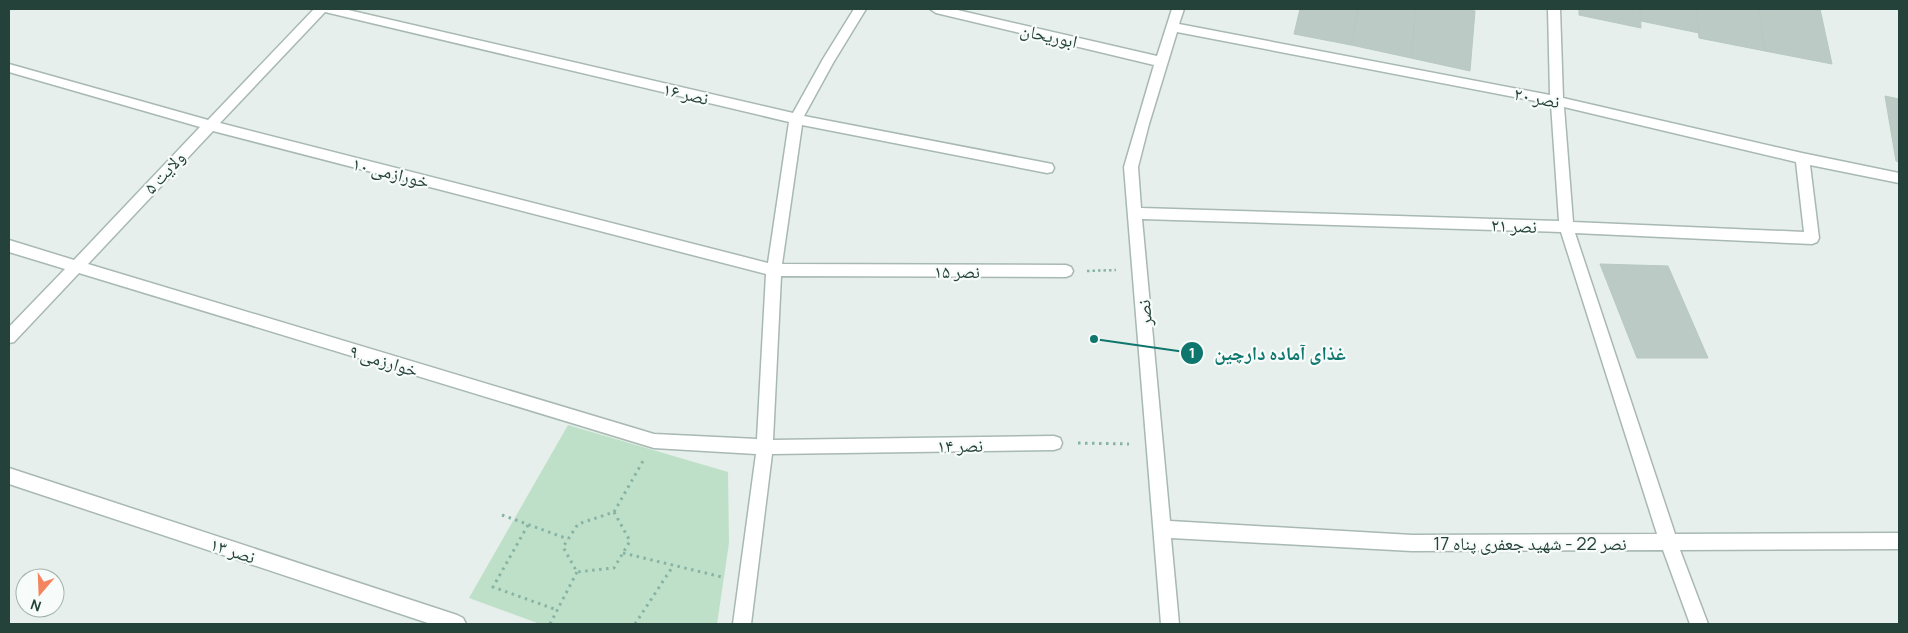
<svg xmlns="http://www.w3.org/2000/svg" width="1908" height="633" viewBox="0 0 1908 633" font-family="Manrope,'Noto Naskh Arabic',sans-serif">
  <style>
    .green { fill: #bfe0c8 }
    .building { fill: #bbcac4; stroke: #b8c9c2 }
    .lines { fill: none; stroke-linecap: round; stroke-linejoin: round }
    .minor-casing { stroke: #a8b8b2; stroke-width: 3 }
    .path-far1 { stroke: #86b3a5; stroke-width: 2.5; stroke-dasharray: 2.5 3; stroke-linecap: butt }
    .path { stroke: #86b3a5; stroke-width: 3; stroke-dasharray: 2.5 4.5; stroke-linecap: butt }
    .minor { fill: #fff; fill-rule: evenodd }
    .labels { text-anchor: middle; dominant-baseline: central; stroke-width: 4.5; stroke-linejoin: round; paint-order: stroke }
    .street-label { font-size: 18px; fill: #24423a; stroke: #f7fbf9 }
    .leader { fill: none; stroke: #0f766e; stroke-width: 2 }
    .callout-dot { fill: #0f766e; stroke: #f7fbf9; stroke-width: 2 }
    .mark-label { font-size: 15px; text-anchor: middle; font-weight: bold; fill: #fff }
    .callout-label { font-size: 19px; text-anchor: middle; font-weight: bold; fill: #0f766e; stroke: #f7fbf9; stroke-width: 4.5; stroke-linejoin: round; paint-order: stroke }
  </style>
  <rect width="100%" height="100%" fill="#e6efeb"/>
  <path class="green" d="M568 425 728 472 729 543 717 624H540L469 598Z"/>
  <path class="building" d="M1300 9H1358L1351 45 1294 34Z
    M1358 9H1416L1411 58 1351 45Z
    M1416 9H1461L1475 11 1470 71 1411 58Z
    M1579 9H1640L1641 28 1579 15Z
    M1640 9H1696L1699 33 1641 21Z
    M1696 9H1759L1765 51 1699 38Z
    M1759 9H1820L1832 64 1765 51Z
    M1885 96 1899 99V162L1896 161Z
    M1600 264 1668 266 1708 358H1637Z"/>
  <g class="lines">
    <g class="minor-casing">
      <path id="minor" d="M314 9H344L793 113 823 59 854 9H866L833 63 804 116 1047 163 1052 164 1054 168 1052 172 1047 173 802 125 782 264 1066 265 1071 267 1073 271 1071 275 1066 277 781 276 773 440 1054 436 1060 438 1062 443 1060 448 1054 450 772 454 751 624H733L756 454 654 448 79 273 14 342 9 343V327L65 269 9 252V240L74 260 200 127 9 72V64L208 120ZM325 12 789 122 768 263 220 123ZM213 131 766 274 757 439 654 434 88 264Z
        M930 9H953L1157 56 1172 9H1184L1179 24 1550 95 1548 9H1560L1563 98 1802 153 1899 173V183L1810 165 1819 238 1817 242 1812 244 1575 233 1675 534 1899 533V549L1680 550 1708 624H1690L1663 550 1412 551 1171 538 1179 624H1161L1124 167 1154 65 936 13ZM1177 32 1551 104 1559 221 1141 208 1138 167 1149 124ZM1564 107 1796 162 1804 232 1573 222ZM1142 219 1561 232 1657 534 1412 535 1170 521Z
        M9 468 457 615 463 618 466 624H431L9 484Z"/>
    </g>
    <path class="path-far1" d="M1087 271 1116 270"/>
    <path class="path" d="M1078 443 1129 444
      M614 512 630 541 614 568 577 572 563 547 578 524Z
      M614 512 643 461
      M502 515 568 539
      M528 525 493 587 557 610
      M623 553 722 577
      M550 624 577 572
      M635 624 673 566"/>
    <use href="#minor" class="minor"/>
  </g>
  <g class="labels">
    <g class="street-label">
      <text transform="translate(1049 35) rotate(13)">ابوریحان</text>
      <text transform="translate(686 93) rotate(13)">نصر ۱۶</text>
      <text transform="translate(1537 97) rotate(11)">نصر ۲۰</text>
      <text transform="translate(164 172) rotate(-47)">ولایت ۵</text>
      <text transform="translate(391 172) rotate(14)">خورازمی ۱۰</text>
      <text transform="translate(1514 225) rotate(2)">نصر ۲۱</text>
      <text x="957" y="271">نصر ۱۵</text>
      <text transform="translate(1144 313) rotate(-95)">نصر</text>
      <text transform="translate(384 360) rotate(17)">خوارزمی ۹</text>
      <text transform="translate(960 445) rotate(-1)">نصر ۱۴</text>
      <text x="1530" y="543">نصر 22 - شهید جعفری پناه 17</text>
      <text transform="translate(233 550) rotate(18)">نصر ۱۳</text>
    </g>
  </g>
  <path class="leader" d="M1094 339L1192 353"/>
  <g class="callout-dot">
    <circle cx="1094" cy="339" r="5"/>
    <circle cx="1192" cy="353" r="12"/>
  </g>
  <g class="mark-label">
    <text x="1192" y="358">1</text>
  </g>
  <g class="callout-label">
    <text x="1280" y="360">غذای آماده دارچین</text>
  </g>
  <rect width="1908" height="633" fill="none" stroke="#24423a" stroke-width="20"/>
  <g transform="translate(40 593) rotate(199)"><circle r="24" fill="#f7fbf9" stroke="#a3b1ad"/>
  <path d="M0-4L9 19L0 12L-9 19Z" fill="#f4845f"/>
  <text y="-8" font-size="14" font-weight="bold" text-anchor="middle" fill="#24423a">N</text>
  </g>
</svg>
